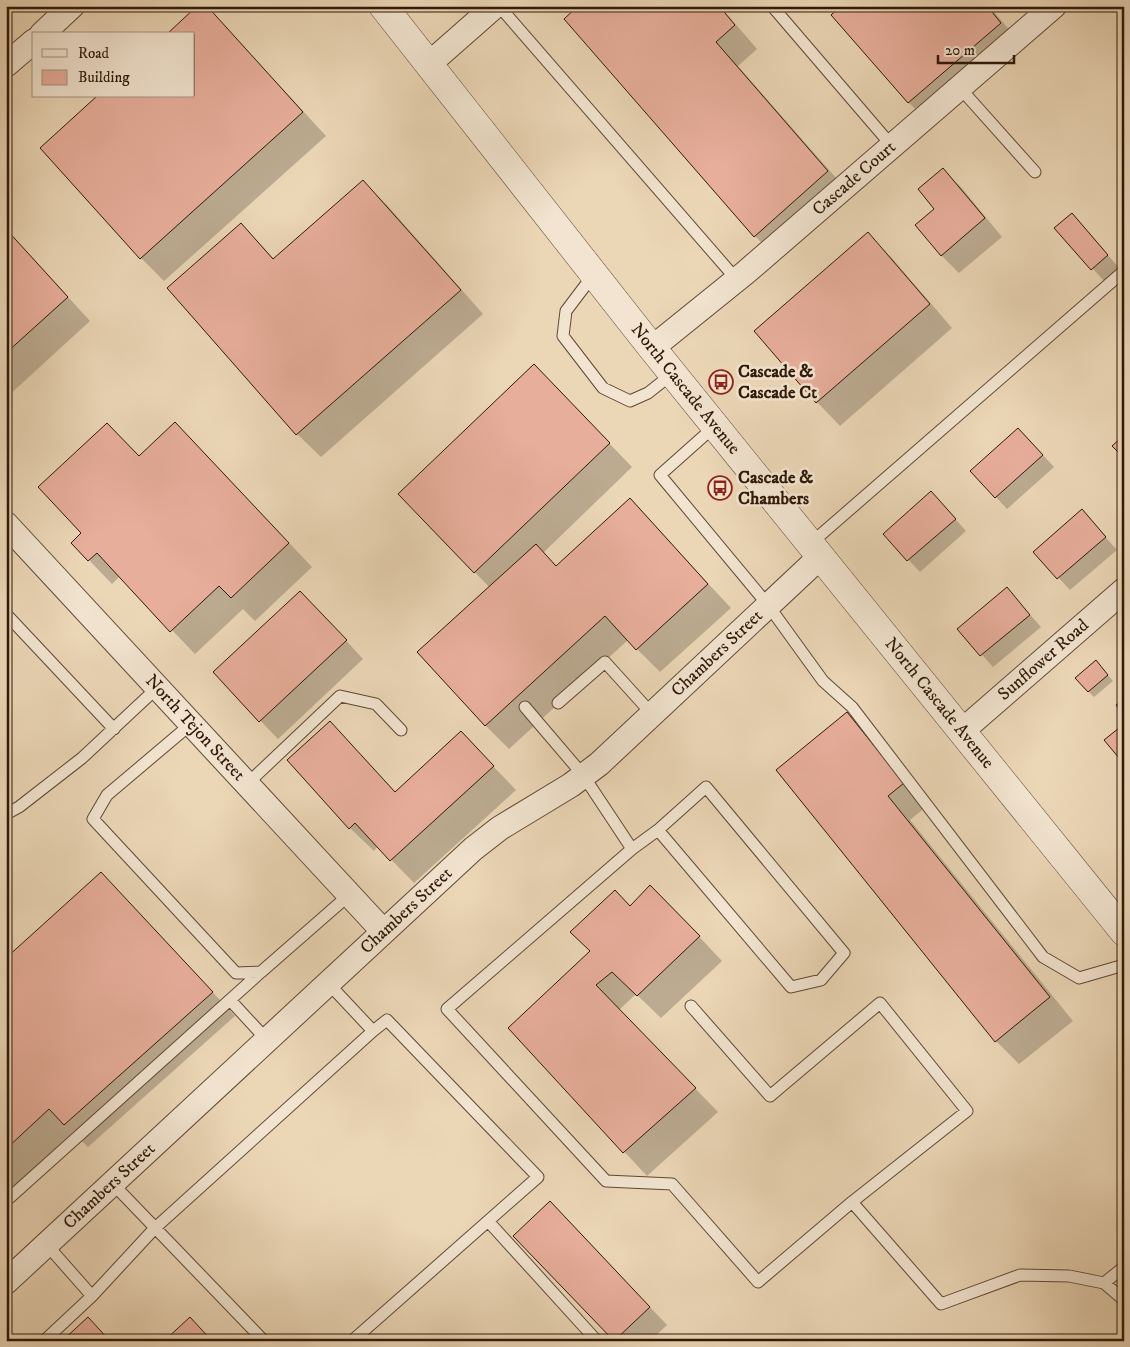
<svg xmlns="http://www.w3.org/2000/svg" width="1130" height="1347" viewBox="0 0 1130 1347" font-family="'IM FELL DW Pica',serif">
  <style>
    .shadow { fill: #0003 }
    .building { fill: #e7ae9b; stroke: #2f1908 }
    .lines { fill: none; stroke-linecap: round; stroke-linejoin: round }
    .service-casing { stroke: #5e4834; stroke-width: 13 }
    .minor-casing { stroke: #5e4834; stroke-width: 26 }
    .tertiary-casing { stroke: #5e4834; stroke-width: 29 }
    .service { stroke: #f2e4d0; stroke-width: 11 }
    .minor { stroke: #f2e4d0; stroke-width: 24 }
    .tertiary { stroke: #f2e4d0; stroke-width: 28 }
    .labels { text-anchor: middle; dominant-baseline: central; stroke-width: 5; stroke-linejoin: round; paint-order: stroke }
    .street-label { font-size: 18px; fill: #2f1908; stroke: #f2e4d0 }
    .poi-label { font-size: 18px; font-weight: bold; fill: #2f1908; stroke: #f2e4d0; text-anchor: start }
  </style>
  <rect width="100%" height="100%" fill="#ebd6b6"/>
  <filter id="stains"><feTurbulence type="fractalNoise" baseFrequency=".004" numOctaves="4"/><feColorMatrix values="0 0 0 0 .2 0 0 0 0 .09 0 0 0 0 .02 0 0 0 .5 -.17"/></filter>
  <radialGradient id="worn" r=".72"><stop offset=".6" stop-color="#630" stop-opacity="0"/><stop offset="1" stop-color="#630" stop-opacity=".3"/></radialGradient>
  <path class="shadow" d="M206 6 326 136 164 281 141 258 194 96V34Z
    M580 6H720L757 49 738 66 851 195 778 259 755 236Z
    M843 6H989L1024 47 933 126 909 103 833 15Z
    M943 170 961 187 1002 237 959 273 941 255 936 209Z
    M363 182 387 205 483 314 321 457 297 434 169 289 241 224 275 260Z
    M1083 226 1119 268 1104 281 1056 228Z
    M6 229 90 321 6 398Z
    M868 234 891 257 952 328 840 426 817 402Z
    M557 389 632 467 543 553 557 566 630 500 731 608 660 672 628 640 509 749 485 725 490 588 400 494Z
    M1030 441 1054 467 1007 509 996 497Z
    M198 447 312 567 255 621 243 609 195 654 120 576 112 584 89 560 83 533 139 457Z
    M943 505 966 531 920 572 884 534Z
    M1082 511 1117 550 1070 590 1035 552Z
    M1007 589 1041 627 993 667 959 629Z
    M318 610 363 659 278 739 214 672Z
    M1101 667 1113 681 1094 697 1088 691Z
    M847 714 871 737 927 806 910 820 1073 1021 1019 1064 996 1041Z
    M330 723 396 793 461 733 516 790 414 883 378 846 374 851 350 828Z
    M101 873 235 1016 88 1147 73 1132 6 1194V959Z
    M630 907 674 910 722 961 661 1018 636 994 619 1010 718 1112 647 1176 509 1028 591 951Z
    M568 1221 667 1325 650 1341H615L515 1236Z"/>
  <path class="building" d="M197 6H207L303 112 140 259 40 148 97 96H194V34H167Z
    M578 6H719L735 25 716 42 828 171 754 237 564 19Z
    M841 6H987L1001 23 908 103 831 15Z
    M943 168 985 218 941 256 915 225 934 209 918 189Z
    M363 180 461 290 296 435 167 288 241 223 273 259Z
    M1072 213 1108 255 1091 270 1054 228Z
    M6 229 68 297 6 353Z
    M868 232 930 304 816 403 754 331Z
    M534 364 610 443 474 573 398 494Z
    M175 422 289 543 231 598 219 586 170 632 97 553 88 561 71 543 81 533 38 487 107 423 139 456Z
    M1018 428 1043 455 995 498 970 471Z
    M1124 435V458L1112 446Z
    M931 491 956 519 907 561 883 534Z
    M630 498 708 584 636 650 605 616 485 726 417 652 536 544 556 566Z
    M1082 509 1106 537 1057 579 1033 552Z
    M1007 587 1030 615 980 656 957 629Z
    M300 591 347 640 259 722 213 672Z
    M1096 660 1108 675 1088 692 1075 678Z
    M1124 699V715L1116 705Z
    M847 712 904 783 888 796 1050 997 995 1042 776 770Z
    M330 721 395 792 461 731 494 766 390 861 355 823 349 829 287 760Z
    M1124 724V764L1104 740Z
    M101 872 213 992 64 1125 49 1109 6 1149V958Z
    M650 885 700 936 637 996 612 972 596 985 696 1088 623 1153 508 1028 590 951 570 932 615 890 630 906Z
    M550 1201 650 1307 614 1341 513 1236Z
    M88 1317 110 1341H62Z
    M190 1317 212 1341H164Z"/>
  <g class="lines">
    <g class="service-casing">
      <path id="service" d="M499 6 737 280
        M772 6 892 146
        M960 88 1035 172
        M594 274 566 311 563 336 603 388 630 401 648 393 672 374
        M715 426 660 475 768 605 823 681 852 707 1043 957 1079 978 1124 965
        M810 544 1124 271
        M6 614 114 729
        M558 703 605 662 652 714
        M525 707 583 775 632 849 447 1009 606 1181 672 1184 758 1282 852 1202 967 1111 880 1003 770 1096 691 1006
        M191 724 107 795 93 819 236 973 261 972 349 895
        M247 784 340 696 376 704 401 730
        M6 814 19 807 82 758 158 687
        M632 849 658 830 791 987 821 980 844 953 706 787 658 830
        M328 983 373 1031 387 1020 538 1177 352 1341
        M230 1000 267 1040
        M113 1184 264 1341
        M6 1201 261 972
        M852 1202 941 1304 1020 1275 1069 1276 1104 1283 1124 1300
        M488 1221 597 1341
        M1104 1283 1124 1267
        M92 1296 155 1228 373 1031
        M44 1341 92 1296 47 1245"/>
    </g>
    <g class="minor-casing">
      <g id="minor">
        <path d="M42 34 72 6"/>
        <path d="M429 64 495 6"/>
        <path d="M6 65 34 41"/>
        <path id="s1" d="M652 348 745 273 1054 6"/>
        <path id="s2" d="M6 524 383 931"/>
        <path id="s3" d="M962 731 1124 590"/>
        <path id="s4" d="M6 1282 473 849 500 828 571 785 599 764 820 557"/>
      </g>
    </g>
    <g class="tertiary-casing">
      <g id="tertiary">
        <path id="s5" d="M383 6 652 348 1124 932"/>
      </g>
    </g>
    <use href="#service" class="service"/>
    <use href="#minor" class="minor"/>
    <use href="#tertiary" class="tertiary"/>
  </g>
  <defs>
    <g id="bus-ring" transform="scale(1.25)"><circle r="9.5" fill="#f2e4d0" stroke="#8f2418" stroke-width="1.5"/><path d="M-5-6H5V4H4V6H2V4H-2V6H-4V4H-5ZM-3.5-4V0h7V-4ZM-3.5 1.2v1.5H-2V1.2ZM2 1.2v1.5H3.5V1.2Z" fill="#8f2418"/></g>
  </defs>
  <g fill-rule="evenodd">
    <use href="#bus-ring" x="721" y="382"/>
    <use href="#bus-ring" x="720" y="488"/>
  </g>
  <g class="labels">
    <g class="street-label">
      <text stroke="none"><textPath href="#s1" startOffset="264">Cascade Court</textPath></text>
      <text stroke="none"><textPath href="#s5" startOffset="488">North Cascade Avenue</textPath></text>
      <text stroke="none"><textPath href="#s4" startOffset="951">Chambers Street</textPath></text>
      <text stroke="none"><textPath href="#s3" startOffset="108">Sunflower Road</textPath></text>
      <text stroke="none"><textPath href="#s5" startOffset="892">North Cascade Avenue</textPath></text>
      <text stroke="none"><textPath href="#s2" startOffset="278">North Tejon Street</textPath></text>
      <text stroke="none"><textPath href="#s4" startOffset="546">Chambers Street</textPath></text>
      <text stroke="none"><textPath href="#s4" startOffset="141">Chambers Street</textPath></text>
    </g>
    <g class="poi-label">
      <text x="738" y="372">Cascade &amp;<tspan x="738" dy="21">Cascade Ct</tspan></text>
      <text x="738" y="478">Cascade &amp;<tspan x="738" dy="21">Chambers</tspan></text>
    </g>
  </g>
  <rect width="1130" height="1347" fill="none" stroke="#ebd6b6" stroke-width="25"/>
  <rect x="8" y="8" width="1115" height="1332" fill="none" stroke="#2f1908" stroke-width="2.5"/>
  <rect x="12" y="12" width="1105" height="1322" fill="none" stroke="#2f1908"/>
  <rect x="32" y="32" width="162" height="65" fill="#f2e4d0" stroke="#a49380"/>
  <rect x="42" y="49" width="25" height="8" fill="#f2e4d0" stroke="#a49380"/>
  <text x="78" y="58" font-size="15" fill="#2f1908">Road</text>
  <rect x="42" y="70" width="25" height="15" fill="#e7ae9b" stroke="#a49380"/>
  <text x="78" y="82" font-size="15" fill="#2f1908">Building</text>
  <path d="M938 55v8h76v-8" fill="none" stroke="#2f1908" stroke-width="2.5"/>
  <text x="945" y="55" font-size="15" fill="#2f1908" stroke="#f2e4d0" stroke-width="4" paint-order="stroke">20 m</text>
  <rect width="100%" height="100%" filter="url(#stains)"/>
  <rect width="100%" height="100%" fill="url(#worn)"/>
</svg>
